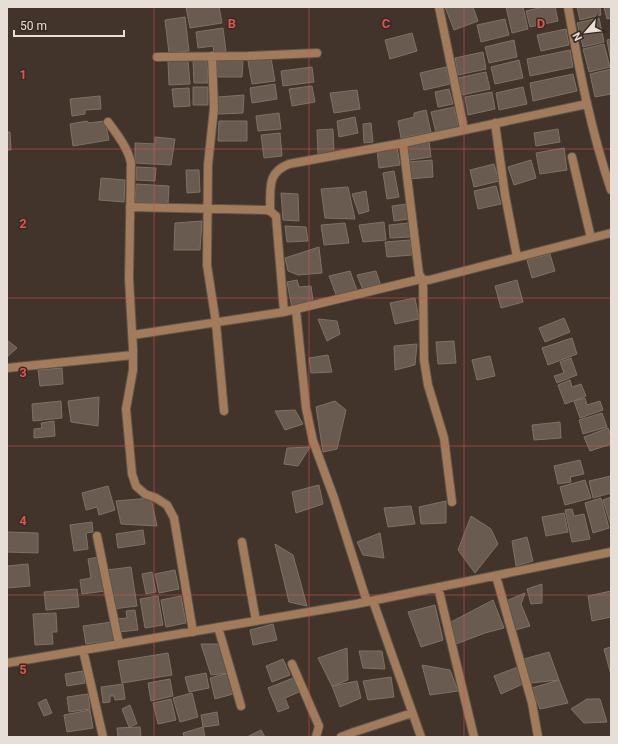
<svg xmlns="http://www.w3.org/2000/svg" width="618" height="744" viewBox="0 0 618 744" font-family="Roboto,sans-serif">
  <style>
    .building { fill: #6a5b50; stroke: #807165 }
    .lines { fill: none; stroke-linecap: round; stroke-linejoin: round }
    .street-casing { stroke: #605349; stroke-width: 10 }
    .street { stroke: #a27a5c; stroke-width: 8 }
    .grid { fill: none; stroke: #da5654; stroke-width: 1; stroke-opacity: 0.55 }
    .grid-label { font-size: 13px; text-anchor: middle; font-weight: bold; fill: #da5654; stroke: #372a20; stroke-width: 3; stroke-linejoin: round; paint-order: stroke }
  </style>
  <rect width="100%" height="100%" fill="#42342a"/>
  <path class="building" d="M186 7H219L222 23 190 28Z
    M445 7H473L478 21 454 30Z
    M506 7H523L528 29 512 33Z
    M543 7H555L558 21 530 27 526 11Z
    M577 7H600L601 15 580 20Z
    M604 7H611V18L607 19Z
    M185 17 189 51 169 53 165 20Z
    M599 18 604 42 583 47 577 23Z
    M505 19 509 35 481 42 477 25Z
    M223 28 226 51 214 52 213 46 198 48 196 32Z
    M566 29 569 45 541 51 537 35Z
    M412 33 417 51 390 59 385 40Z
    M611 39V62L607 40Z
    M514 40 517 57 489 63 485 47Z
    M604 44 610 67 589 72 583 49Z
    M570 50 573 67 530 76 527 59Z
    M483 52 486 69 458 75 455 58Z
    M271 58 275 81 252 84 248 61Z
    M188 60 190 84 169 85 168 61Z
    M217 60 243 61 242 77H217Z
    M519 60 523 78 495 84 491 67Z
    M193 61H207L208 83H194Z
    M312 67 314 82 283 86 281 71Z
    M446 67 450 84 424 90 420 73Z
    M611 69V94L595 97 590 74Z
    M486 72 490 89 462 95 458 78Z
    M573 74 577 91 533 101 530 83Z
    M275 84 277 99 252 103 250 88Z
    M312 86 315 102 292 106 289 89Z
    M193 87H208V105H193Z
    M523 87 527 104 499 110 496 93Z
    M189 88 190 106 174 107 172 89Z
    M449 89 453 104 438 107 435 92Z
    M357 90 360 109 334 113 330 93Z
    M492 92 495 109 468 115 465 97Z
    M244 95 243 113 218 114V97Z
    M100 96 101 109 85 110V114L72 116 70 99Z
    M454 107 459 128 436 133 431 112Z
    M426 110 431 132 401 138 398 121 414 117V113Z
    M279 113 281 129 258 131 256 116Z
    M355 117 358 133 339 137 337 121Z
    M87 121 89 123 105 121 109 140 73 146 70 124Z
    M219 121H247V141H218Z
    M371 123 373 142 364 143 363 124Z
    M333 129 334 153 318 154 317 130Z
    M558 129 560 142 536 146 534 133Z
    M7 132H10L11 150H7Z
    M280 133 282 156 264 158 261 135Z
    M155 137 175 139 171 165 135 163V143L155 144Z
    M429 141 431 157 410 160 407 144Z
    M397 147 400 165 379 168 377 150Z
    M564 148 567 170 540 174 536 153Z
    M432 160 433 177 409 179 408 162Z
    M531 160 536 178 514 185 508 167Z
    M494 164 499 181 474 187 470 170Z
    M136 167 156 168 155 181 136 180Z
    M186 170H199L200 192 187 193Z
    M394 171 399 197 387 199 383 173Z
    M101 178 125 180 124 202 99 200Z
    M136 184 169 186 168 204 135 202Z
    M496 186 501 204 478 209 474 191Z
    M348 187 355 219 325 218 321 189Z
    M366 191 369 211 359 214 352 194Z
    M281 193 298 194 299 221 283 220Z
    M406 204 408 219 394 221 392 206Z
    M202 221 200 250H174L175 223Z
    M384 222 386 240 363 242 359 225Z
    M345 223 349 243 324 245 321 225Z
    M409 223 410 237 390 238 389 225Z
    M285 226 306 227 308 241 287 242Z
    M410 240 412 255 387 257 385 242Z
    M319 247 322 273 298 275 288 271 285 258Z
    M550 254 555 271 532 278 527 260Z
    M350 271 358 293 337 297 329 276Z
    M376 271 381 286 363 290 357 275Z
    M297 280 299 287 311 286 313 300 292 308 287 282Z
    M517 280 523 302 501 308 495 286Z
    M415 298 419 319 395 324 390 303Z
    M564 318 570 332 545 342 539 328Z
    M318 319 337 321 340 334 327 341Z
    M572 338 577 354 548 365 542 348Z
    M7 340 17 348 7 357Z
    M454 341 456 363 438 364 436 342Z
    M417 344 415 365 395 370 394 346Z
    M328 355 332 372 311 373 309 358Z
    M490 356 495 376 477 380 472 360Z
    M571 358 577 375 557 383 554 376 564 373 560 362Z
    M62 368 63 384 40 386 38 370Z
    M570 380 572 387 581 384 586 396 565 404 558 385Z
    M99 397 98 426 71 422 68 401Z
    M585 398 587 405 600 401 603 410 580 418 574 401Z
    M61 401 62 418 33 421 32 404Z
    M335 401 346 410 337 449 323 452 316 407Z
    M295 410 303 424 285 430 275 411Z
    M602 413 607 427 583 434 579 420Z
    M54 421 55 436 34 438V429L42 428 41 423Z
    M560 422 561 438 534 440 532 425Z
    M608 428 611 436V444L590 451 584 437Z
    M310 447 298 466 284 464 287 448Z
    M580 460 584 474 570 477 571 482 558 484 554 466Z
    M611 476V493L593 498 589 481Z
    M585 480 591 498 565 505 560 487Z
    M319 485 323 504 296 513 292 492Z
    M108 486 115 510 99 515 97 507 86 510 82 493Z
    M611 497V526L603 500Z
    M151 498 157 526 121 524 116 501Z
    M601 498 609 528 593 533 585 503Z
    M446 501V523L421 524 419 507Z
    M411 506 415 524 388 527 384 508Z
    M572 509 574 516 584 514 590 539 572 542 565 510Z
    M564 513 568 532 546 536 542 517Z
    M471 516 491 529 498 544 475 573 458 550Z
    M92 522 93 532 86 533 88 549 74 551 70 525Z
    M143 530 145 544 118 548 116 534Z
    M7 532 38 533V553L7 552Z
    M380 533 384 558 363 555 357 542Z
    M527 537 533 561 516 566 512 541Z
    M275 544 293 555 307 606 289 602Z
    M99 557 105 591 82 594 80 580 91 578 88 559Z
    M28 564 30 586 7 588V566Z
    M131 567 137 606 113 609 107 570Z
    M175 570 179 589 159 593 155 574Z
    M152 572 156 592 146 594 142 574Z
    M542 584V603L531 604 527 589Z
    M77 589 79 607 46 610 44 592Z
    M611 591V617L592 621 588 596Z
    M525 593 521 604 530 626 515 630 506 601Z
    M158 596 163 625 145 628 140 599Z
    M181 596 186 623 166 627 161 600Z
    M493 600 504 628 485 633 456 644 451 622Z
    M435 605 443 640 421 647 408 612Z
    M135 610 138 630 118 632 117 619 127 618 126 611Z
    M56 613 57 632H52L53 644 35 645 33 614Z
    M112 622 115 640 86 644 83 626Z
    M273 624 277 640 253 645 250 630Z
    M201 644H220L228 673 211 675Z
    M611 647V675L604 649Z
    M347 648 348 680 332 686 318 658Z
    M359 651H382L385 669 363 668Z
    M549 652 559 680 531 683 524 659Z
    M168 653 172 675 122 683 118 661Z
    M283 659 290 675 272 682 266 666Z
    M422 665 450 670 458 691 430 695Z
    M518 667 523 684 501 694 494 676Z
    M83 671 85 683 67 686 65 674Z
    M206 673 209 688 189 692 185 677Z
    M228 673 233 694 215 699 210 678Z
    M391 677 394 697 368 700 363 681Z
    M293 678 299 692 285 698 289 708 278 712 268 688Z
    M170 679 173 696 151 701 148 683Z
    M559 680 568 703 540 709 532 688Z
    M357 681 361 698 340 707 332 686Z
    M123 684 125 699 115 700 114 696H110V702L103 703 101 687Z
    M192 693 198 717 180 722 173 698Z
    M88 694 90 709 69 712 67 697Z
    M46 699 52 713 44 716 38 703Z
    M171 699 176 720 158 724 153 703Z
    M587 699H600L607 722 584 723 571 709Z
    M130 705 137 724 129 727 122 709Z
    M90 710 93 728 67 732 64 715Z
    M217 712 219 725 203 727 201 715Z
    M140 727 141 737H118L117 728Z
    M203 727 205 737H184L183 733Z
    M261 730 265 737H247Z"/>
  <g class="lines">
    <g class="street-casing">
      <path id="street" d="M439 7 464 129
        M568 7C579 69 591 131 611 190
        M212 56 214 108 208 165 207 265 216 323 224 411
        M157 57 248 56 317 53
        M108 122C117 134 128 148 131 163L129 279 133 349V370L126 409 132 474 136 486 145 494 156 498 167 505 174 518 193 632
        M495 123 505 195 517 257
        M403 143 419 274 423 280H429L611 233
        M572 157 591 238
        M130 207 266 210 270 211 276 216 284 312
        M270 211C271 189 266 173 289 164L403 143 587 104
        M423 280 424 360 428 385 444 438 452 502
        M296 310 306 408 313 441 334 498 367 602
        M133 335 284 312 421 279
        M7 368 133 355
        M97 536 119 644
        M242 542 256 621
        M496 576 532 703 538 737
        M438 587 474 737
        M373 601 421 737
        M218 627 241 706
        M83 650 103 737
        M7 663 356 604 611 552
        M292 664 319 726 316 737
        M341 737 354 732 412 713"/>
    </g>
    <use href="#street" class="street"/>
  </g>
  <path class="grid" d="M154 7V737M309 7V737M464 7V737M7 149H611M7 298H611M7 446H611M7 595H611"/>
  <g class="grid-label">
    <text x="232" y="28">B</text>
    <text x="386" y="28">C</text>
    <text x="541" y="28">D</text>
    <text x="23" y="79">1</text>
    <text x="23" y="228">2</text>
    <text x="23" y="377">3</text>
    <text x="23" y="525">4</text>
    <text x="23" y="674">5</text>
  </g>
  <rect width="618" height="744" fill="none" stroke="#e7ded8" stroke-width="16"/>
  <g transform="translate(586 32) rotate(242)" stroke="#372a20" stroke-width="3" paint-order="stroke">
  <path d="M0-3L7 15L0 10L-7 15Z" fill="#e7ded8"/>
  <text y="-6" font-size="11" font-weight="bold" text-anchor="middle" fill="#e7ded8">N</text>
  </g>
  <path d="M14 30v6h110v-6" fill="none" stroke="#e7ded8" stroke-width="2"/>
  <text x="20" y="30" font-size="12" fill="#e7ded8" stroke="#372a20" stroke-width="3" paint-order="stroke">50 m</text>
</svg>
